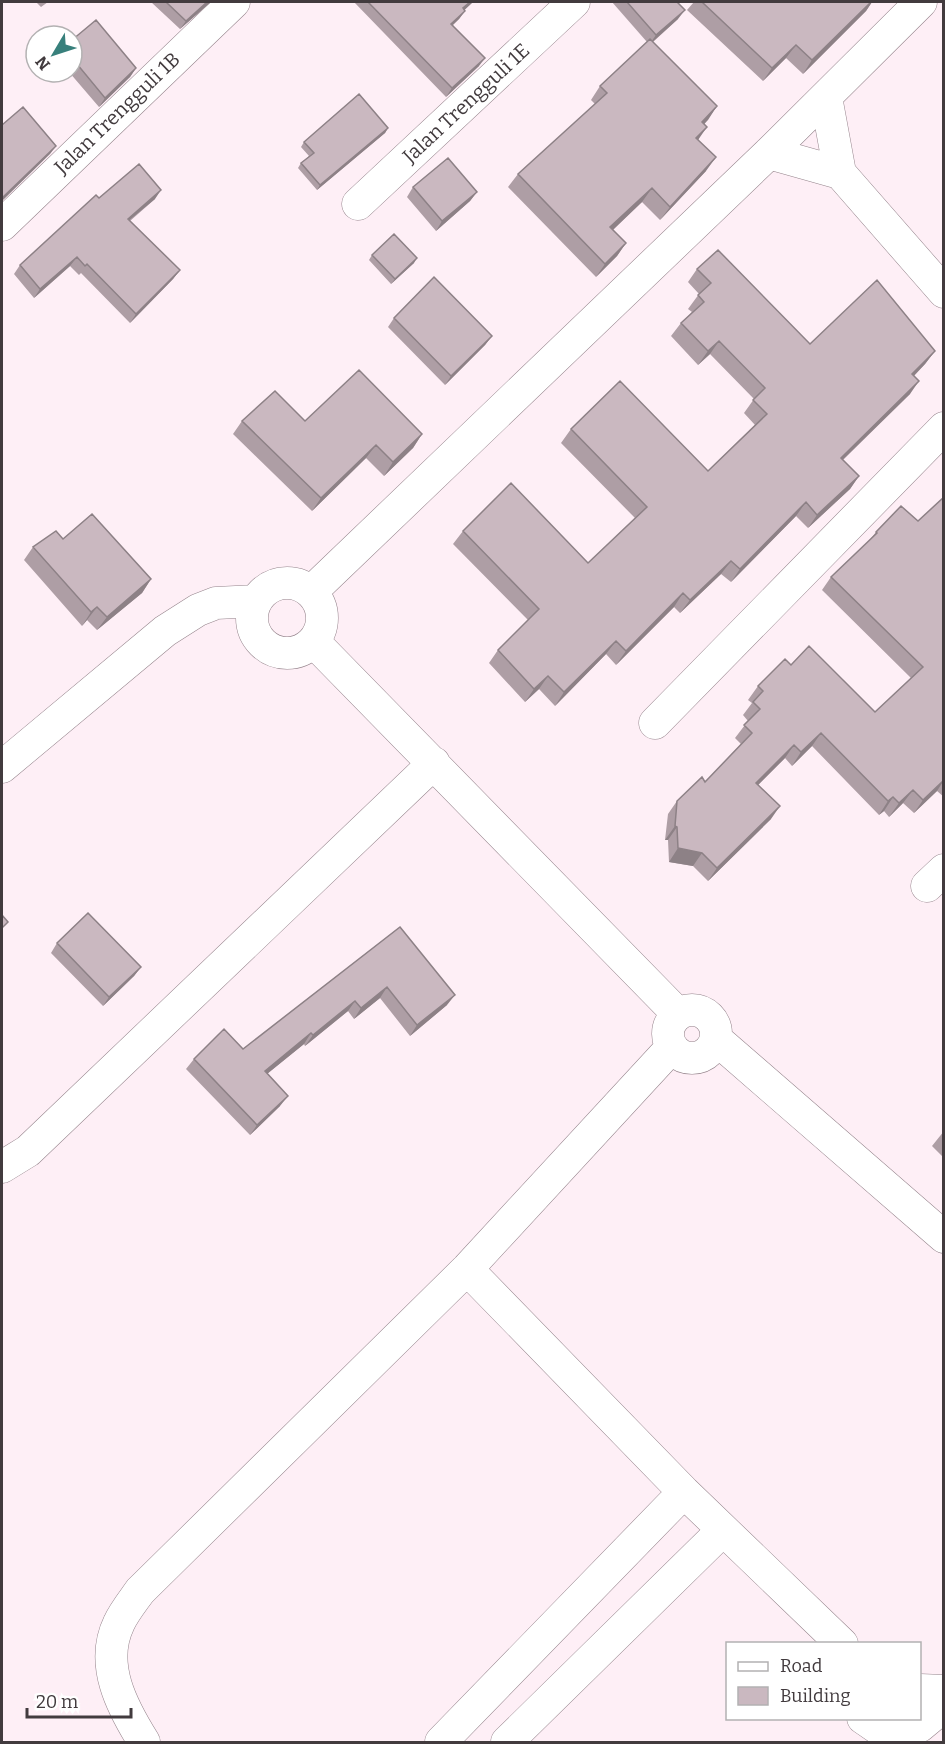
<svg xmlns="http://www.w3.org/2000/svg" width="945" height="1744" viewBox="0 0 945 1744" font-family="Bitter,serif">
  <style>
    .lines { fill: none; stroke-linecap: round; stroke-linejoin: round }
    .street-casing { stroke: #95848c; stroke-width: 33 }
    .street { stroke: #fff; stroke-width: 32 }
    .wall { fill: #ae9ea5 }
    .shaded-wall { fill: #8d8186 }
    .building { fill: #cab8c0; stroke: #8d8186; stroke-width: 1.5 }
    .labels { text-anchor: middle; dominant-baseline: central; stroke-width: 6; stroke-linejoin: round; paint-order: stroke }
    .street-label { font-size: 20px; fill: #423b3e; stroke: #fff }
  </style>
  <rect width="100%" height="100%" fill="#feeff6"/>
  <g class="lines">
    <g class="street-casing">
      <path id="street" d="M826 97 840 173 944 292
        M769 153 840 173
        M358 204 574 2
        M2 225 234 2
        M252 618a35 35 0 1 1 70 0a35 35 0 1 1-70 0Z
        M311 592 769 153 921 2
        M314 642 678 1014
        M655 723 944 428
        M2 767 165 631 198 610 216 603 256 601
        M927 886 944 870
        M668 1034a24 24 0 1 1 48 0a24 24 0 1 1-48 0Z
        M716 1039 944 1237
        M2 1167 28 1151 434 763
        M467 1269 684 1492 842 1644
        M920 1690 944 1691
        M863 1718 882 1731 901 1736 920 1726 944 1706
        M144 1742C122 1707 99 1664 119 1623 124 1612 133 1601 140 1591L467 1269 672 1047
        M441 1742 684 1492
        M507 1742 723 1530"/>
    </g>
    <use href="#street" class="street"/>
  </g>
  <path class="wall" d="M36 2H48L41 7Z
    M151 2H211L180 29Z
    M354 2H473L464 10 465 11 459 19 453 25 479 66 446 97Z
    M612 2H677L678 19 653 42 717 106 704 124 698 140 706 171 660 220 642 202 613 230 626 243 617 256 596 277 508 187 518 174 595 104 591 100 600 86 647 42Z
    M694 2H872L866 11 803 74 786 58 763 81 687 10Z
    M72 40 136 68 130 77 99 107 69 72H72Z
    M388 128 385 133 317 190 298 168 301 163 309 156 301 147 304 142Z
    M413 187 477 192 470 201 436 231 407 197Z
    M99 198 155 199 130 221 180 270 173 279 130 323 81 273 79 275 70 266 34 298 14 274 20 265Z
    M372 255 414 263 391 284 369 260Z
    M697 269 810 344 935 351 925 364 914 376 910 394 843 460 859 476 850 489 808 528 796 516 731 582 721 574 680 613 674 607 616 665 606 654 555 706 539 689 525 702 489 663 498 650 528 620 453 544 463 531 588 563 635 518 561 443 571 429 708 471 755 425 744 413 754 399 710 354 698 365 671 336 681 323 692 312 688 309 699 294 688 282Z
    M394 318 492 336 485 345 445 385 388 327Z
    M242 421H305L422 434 413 448 384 476 366 458 312 511 233 434Z
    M944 497V797L937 791 914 813 903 803 889 817 884 811 879 815 812 746 792 766 785 758 758 785 771 819 708 881 693 866 669 862 668 840H665L668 814 677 801 705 782 741 744 735 738 748 721 743 715 752 703 748 700 758 686 791 665 875 712 911 678 822 590 831 577 868 542 876 532 918 521Z
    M63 539 151 579 142 593 97 630 87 620 82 626 24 560 33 547Z
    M400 927 447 1005 410 1036 380 998 354 1019 348 1011 305 1046 304 1044 267 1074 280 1106 250 1135 186 1069 194 1059 243 1049Z
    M57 943 141 967 134 976 103 1006 51 953Z
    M944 1131V1158L932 1146Z"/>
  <path class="shaded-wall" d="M207 2H211L180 29 186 21Z
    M470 2H473L457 17 463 8Z
    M871 2H872L866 11 803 74 812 60Z
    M685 10 678 19 649 45 656 35Z
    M465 11 459 19 445 32 451 24Z
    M796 45 786 58 763 81 772 68Z
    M485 58 479 66 446 97 452 88Z
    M136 68 130 77 99 107 105 98Z
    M717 106 708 120 693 136 702 122Z
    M707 127 698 140 696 138Z
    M388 128 385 133 317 190 320 185Z
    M56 146 50 154 2 201V198Z
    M716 157 706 171 660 220 670 207Z
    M652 188 642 202 601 241 610 227Z
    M161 190 155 199 121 227 128 219Z
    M477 192 470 201 436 231 442 221Z
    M626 243 617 256 596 277 605 264Z
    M77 257 70 266 34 298 40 289Z
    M417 258 414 263 391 284 395 279Z
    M180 270 173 279 130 323 136 314Z
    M492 336 485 345 445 385 451 376Z
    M719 341 710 354 698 365 708 351Z
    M935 351 925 364 903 387 912 374Z
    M919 381 910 394 831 471 841 458Z
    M422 434 413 448 384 476 393 462Z
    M376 445 366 458 312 511 321 498Z
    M859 476 850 489 808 528 817 515Z
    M806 502 796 516 731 582 740 569Z
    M731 561 721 574 680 613 690 600Z
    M151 579 142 593 97 630 107 617Z
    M683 593 674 607 616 665 626 651Z
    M97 607 87 620 82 626 91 612Z
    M616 641 606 654 555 706 564 692Z
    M548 676 539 689 525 702 534 689Z
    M821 733 812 746 792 766 801 752Z
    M794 745 785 758 747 796 756 783Z
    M944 780 937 791 914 813 923 800Z
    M913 790 903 803 889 817 899 803Z
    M893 797 884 811 879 815 888 801Z
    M780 806 771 819 708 881 717 868Z
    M675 826 677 827 668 840H665Z
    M678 848 702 853 693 866 669 862Z
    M141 967 134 976 103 1006 109 997Z
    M387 987 380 998 354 1019 361 1008Z
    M455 995 447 1005 410 1036 417 1025Z
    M355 1001 348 1011 305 1046 313 1035Z
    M311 1033 304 1044 257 1082 265 1071Z
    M288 1096 280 1106 250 1135 257 1125Z"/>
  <path class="building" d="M166 2H207L186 21Z
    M368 2H470L463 8 465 11 451 24 485 58 452 88Z
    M627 2H677L685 10 656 35Z
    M702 2H871L812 60 796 45 772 68Z
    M96 20 136 68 105 98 72 58V40Z
    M650 39 717 106 702 122 707 127 696 138 716 157 670 207 652 188 610 227 626 243 605 264 518 174 607 93 600 86Z
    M359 94 388 128 320 185 301 163 314 153 304 142Z
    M23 107 56 146 2 198V125Z
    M448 158 477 192 442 221 413 187Z
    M139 164 161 190 128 219 180 270 136 314 87 264 85 266 77 257 40 289 20 265 96 195 99 198Z
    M394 234 417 258 395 279 372 255Z
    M718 250 810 344 877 280 935 351 912 374 919 381 841 458 859 476 817 515 806 502 740 569 731 561 690 600 683 593 626 651 616 641 564 692 548 676 534 689 498 650 539 609 463 531 511 483 588 563 647 507 571 429 620 381 708 471 767 414 753 400 765 388 719 341 708 351 681 323 704 302 698 295 711 283 697 269Z
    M434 277 492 336 451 376 394 318Z
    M359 370 422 434 393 462 376 445 321 498 242 421 275 391 305 421Z
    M944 497V780L923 800 913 790 899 803 893 797 888 801 821 733 801 752 794 745 756 783 780 806 717 868 702 853 678 848 677 827 675 826 677 801 702 777 705 782 752 733 744 725 760 709 753 702 763 691 758 686 785 659 791 665 809 646 875 712 923 667 831 577 877 533 876 532 901 506 918 521Z
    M92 514 151 579 107 617 97 607 91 612 33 547 56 531 63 539Z
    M88 913 141 967 109 997 57 943Z
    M2 915 8 922 2 928Z
    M400 927 455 995 417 1025 387 987 361 1008 355 1001 313 1035 311 1033 265 1071 288 1096 257 1125 194 1059 224 1029 243 1049Z"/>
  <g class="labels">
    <g class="street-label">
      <text transform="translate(466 103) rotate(-43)">Jalan Trengguli 1E</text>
      <text transform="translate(117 113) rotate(-44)">Jalan Trengguli 1B</text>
    </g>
  </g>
  <rect width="945" height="1744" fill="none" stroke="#423b3e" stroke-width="6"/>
  <rect x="726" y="1642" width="195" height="78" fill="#ffffff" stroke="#b3b1b2" stroke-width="1.5"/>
  <rect x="738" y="1662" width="30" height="9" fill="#ffffff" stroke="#b3b1b2" stroke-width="1.5"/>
  <text x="780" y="1672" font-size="18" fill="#423b3e">Road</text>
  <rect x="738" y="1687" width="30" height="18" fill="#cab8c0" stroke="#b3b1b2" stroke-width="1.5"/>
  <text x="780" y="1702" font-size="18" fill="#423b3e">Building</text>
  <g transform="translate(54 54) rotate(231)"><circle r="28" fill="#ffffff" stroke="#b3b1b2" stroke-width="1.5"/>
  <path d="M0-4.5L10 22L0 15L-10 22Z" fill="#38807c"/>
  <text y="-9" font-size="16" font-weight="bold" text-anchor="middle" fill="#423b3e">N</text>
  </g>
  <path d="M27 1708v9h104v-9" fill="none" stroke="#423b3e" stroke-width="3"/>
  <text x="36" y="1708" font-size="18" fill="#423b3e" stroke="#ffffff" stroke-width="4.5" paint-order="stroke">20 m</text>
</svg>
